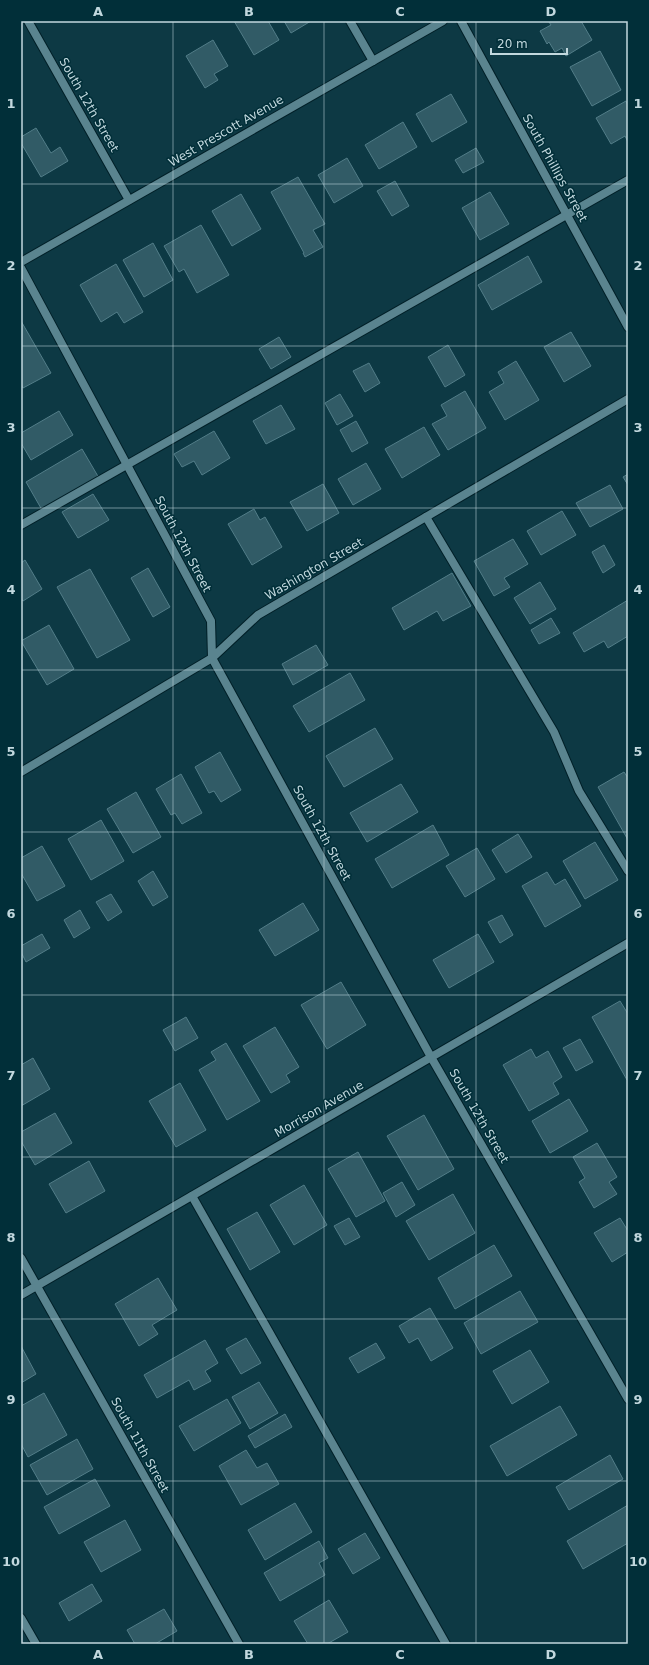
<svg xmlns="http://www.w3.org/2000/svg" width="649" height="1665" viewBox="0 0 649 1665" font-family="'DejaVu Sans',sans-serif">
  <style>
    .building { fill: #315b66; stroke: #527d88 }
    .lines { fill: none; stroke-linecap: round; stroke-linejoin: round }
    .service-casing { stroke: #001f27; stroke-width: 10 }
    .minor-casing { stroke: #001f27; stroke-width: 10 }
    .tertiary-casing { stroke: #001f27; stroke-width: 10 }
    .service { stroke: #5a848f; stroke-width: 8 }
    .minor { stroke: #5a848f; stroke-width: 8 }
    .tertiary { stroke: #5a848f; stroke-width: 8 }
    .grid { fill: none; stroke: #c2d8de; stroke-width: 1; stroke-opacity: 0.55 }
    .labels { text-anchor: middle; dominant-baseline: central; stroke-width: 3; stroke-linejoin: round; paint-order: stroke }
    .street-label { font-size: 12px; fill: #c2d8de; stroke: #012f39 }
    .neatline { fill: none; stroke: #c2d8de; stroke-width: 1.5 }
    .grid-label { font-size: 13px; text-anchor: middle; font-weight: bold; fill: #c2d8de }
  </style>
  <rect width="100%" height="100%" fill="#0d3944"/>
  <path class="building" d="M234 21H268L279 40 254 55Z
    M284 21H311L291 33Z
    M551 21H581L592 40 566 56 562 48 555 52 549 42 547 44 540 31 551 25 549 22Z
    M213 40 228 66 214 74 218 80 205 88 186 56Z
    M600 51 621 90 592 106 570 67Z
    M451 94 467 122 432 142 416 114Z
    M626 101 628 106V142L625 136 611 144 596 118Z
    M403 122 417 147 379 169 365 145Z
    M36 128 51 153 60 147 68 161 41 177 21 143V137Z
    M476 148 484 162 463 173 455 160Z
    M347 158 363 186 334 203 318 175Z
    M298 177 325 224 313 230 323 247 305 257 303 253H304L271 192Z
    M395 181 409 206 392 216 377 191Z
    M490 192 509 224 480 240 462 208Z
    M241 194 261 229 232 246 212 211Z
    M201 225 229 275 197 293 184 269 179 272 164 246Z
    M153 243 173 280 144 297 123 260Z
    M528 256 542 282 492 310 478 285Z
    M116 264 143 312 124 323 117 312 101 322 80 285Z
    M21 321 51 373 23 388 21 384Z
    M571 332 591 366 564 382 544 347Z
    M279 337 291 357 271 369 259 349Z
    M448 345 465 375 445 387 428 357Z
    M516 361 539 400 505 420 489 392 504 383 498 372Z
    M369 363 380 383 365 392 353 371Z
    M465 391 486 428 448 450 432 424 447 416 441 405Z
    M340 394 353 416 337 425 325 403Z
    M281 405 295 429 266 444 253 421Z
    M59 411 73 435 31 460 21 443V433Z
    M356 421 368 443 352 452 340 430Z
    M424 427 440 455 402 478 385 449Z
    M214 431 230 458 202 475 194 461 182 467 174 454Z
    M82 449 99 478 42 510 26 482Z
    M366 463 381 489 353 505 338 479Z
    M628 474V485L623 477Z
    M323 484 339 513 307 531 290 502Z
    M610 485 623 509 590 527 576 503Z
    M93 494 109 520 78 538 62 512Z
    M254 509 260 520 265 517 282 547 252 565 228 524Z
    M562 511 576 535 541 555 527 531Z
    M513 539 528 564 504 578 510 587 494 596 474 561Z
    M604 545 615 565 603 573 592 552Z
    M25 560 42 589 23 601 21 598V563Z
    M148 568 170 607 153 617 131 578Z
    M90 569 130 640 97 658 57 587Z
    M452 573 471 606 443 621 437 611 404 630 392 608Z
    M540 582 556 609 530 624 514 598Z
    M628 600V636L608 648 604 641 584 652 573 633Z
    M551 618 560 633 539 644 531 630Z
    M49 625 74 669 47 685 21 641Z
    M316 645 328 665 293 685 282 664Z
    M350 673 365 700 309 732 293 706Z
    M375 728 393 759 344 787 326 756Z
    M220 752 241 790 221 802 214 791 209 793 195 767Z
    M624 772 628 778V840L598 787Z
    M181 774 202 813 182 824 175 813 171 815 156 789Z
    M401 784 418 812 367 842 350 813Z
    M136 792 161 837 133 853 107 809Z
    M101 820 124 861 91 880 68 839Z
    M433 825 449 855 392 888 375 859Z
    M518 834 532 857 506 873 492 850Z
    M595 842 618 880 585 899 563 861Z
    M42 846 65 886 37 901 21 873V858Z
    M477 848 495 879 465 897 446 866Z
    M153 871 168 897 153 906 138 881Z
    M547 872 555 885 565 879 581 906 545 927 522 886Z
    M111 894 122 912 108 921 96 902Z
    M303 903 319 930 275 956 259 930Z
    M80 910 90 928 74 938 64 920Z
    M502 915 513 935 500 943 488 922Z
    M42 934 50 948 26 962 21 952V946Z
    M478 934 494 962 449 988 433 960Z
    M341 982 366 1025 327 1049 301 1005Z
    M620 1001 628 1014 627 1080 592 1017Z
    M186 1017 198 1038 175 1051 163 1030Z
    M275 1027 299 1067 286 1075 290 1082 271 1093 243 1046Z
    M580 1039 593 1062 576 1071 563 1048Z
    M226 1043 260 1101 227 1120 199 1070 216 1060 211 1052Z
    M531 1049 536 1058 548 1051 562 1077 553 1083 559 1094 529 1111 503 1065Z
    M33 1058 50 1089 21 1106V1065Z
    M180 1083 206 1130 176 1147 149 1101Z
    M569 1099 588 1131 550 1153 532 1121Z
    M55 1113 72 1143 35 1165 21 1141V1132Z
    M424 1115 454 1169 418 1190 387 1136Z
    M597 1143 617 1177 609 1182 617 1194 594 1208 579 1182 585 1178 573 1157Z
    M358 1152 385 1201 356 1217 328 1169Z
    M89 1161 105 1191 66 1213 49 1184Z
    M402 1182 415 1205 396 1217 383 1193Z
    M304 1185 327 1225 294 1245 270 1205Z
    M453 1194 475 1233 429 1260 406 1221Z
    M257 1212 280 1252 250 1270 227 1229Z
    M349 1218 360 1237 345 1245 334 1226Z
    M620 1218 628 1231V1252L612 1262 594 1233Z
    M494 1245 512 1276 455 1309 438 1278Z
    M158 1278 177 1310 152 1325 158 1334 139 1346 115 1304Z
    M520 1291 538 1322 481 1354 464 1323Z
    M430 1308 453 1348 431 1361 418 1338 409 1343 399 1326Z
    M246 1338 261 1363 241 1374 226 1349Z
    M205 1340 218 1363 205 1371 211 1381 194 1390 189 1380 157 1398 144 1375Z
    M376 1343 385 1358 358 1373 349 1358Z
    M21 1346 36 1374 21 1383Z
    M530 1350 549 1382 512 1404 493 1371Z
    M259 1382 278 1413 250 1429 232 1397Z
    M44 1393 67 1435 28 1457 21 1444V1406Z
    M227 1399 241 1423 194 1451 179 1426Z
    M560 1406 577 1435 507 1476 490 1446Z
    M285 1414 292 1427 255 1448 248 1436Z
    M77 1439 93 1469 47 1495 30 1465Z
    M246 1450 257 1468 267 1463 279 1484 241 1505 219 1466Z
    M610 1455 623 1479 569 1510 556 1487Z
    M95 1479 110 1506 59 1534 44 1507Z
    M295 1503 312 1532 265 1560 248 1530Z
    M628 1505V1543L583 1569 567 1541Z
    M125 1520 141 1550 101 1572 84 1542Z
    M365 1533 380 1558 353 1574 338 1549Z
    M319 1541 328 1558 319 1563 325 1575 280 1601 264 1573Z
    M92 1584 102 1601 69 1621 59 1603Z
    M329 1600 348 1632 327 1644H308L294 1621Z
    M164 1609 177 1631 155 1644H135L127 1630Z"/>
  <g class="lines">
    <g class="service-casing">
      <path id="service" d="M350 21 373 61
        M426 517 554 732 579 791 628 871
        M21 525 628 180
        M192 1196 446 1644
        M21 1618 36 1644"/>
    </g>
    <g class="minor-casing">
      <path id="minor" d="M28 21 129 200
        M461 21 628 327
        M21 268 211 621 212 658 431 1057 628 1399
        M21 772 212 658 258 615 628 399
        M21 1258 239 1644
        M21 1295 628 943"/>
    </g>
    <g class="tertiary-casing">
      <path id="tertiary" d="M21 262 443 21"/>
    </g>
    <use href="#service" class="service"/>
    <use href="#minor" class="minor"/>
    <use href="#tertiary" class="tertiary"/>
  </g>
  <path class="grid" d="M173 21V1644M324 21V1644M476 21V1644M21 184H628M21 346H628M21 508H628M21 670H628M21 832H628M21 995H628M21 1157H628M21 1319H628M21 1481H628"/>
  <g class="labels">
    <g class="street-label">
      <text transform="translate(89 105) rotate(60)">South 12th Street</text>
      <text transform="translate(226 131) rotate(-30)">West Prescott Avenue</text>
      <text transform="translate(555 168) rotate(61)">South Phillips Street</text>
      <text transform="translate(183 544) rotate(62)">South 12th Street</text>
      <text transform="translate(314 569) rotate(-30)">Washington Street</text>
      <text transform="translate(322 833) rotate(61)">South 12th Street</text>
      <text transform="translate(319 1109) rotate(-30)">Morrison Avenue</text>
      <text transform="translate(479 1116) rotate(60)">South 12th Street</text>
      <text transform="translate(140 1445) rotate(61)">South 11th Street</text>
    </g>
  </g>
  <rect width="649" height="1665" fill="none" stroke="#012f39" stroke-width="44"/>
  <path d="M491 48v6h76v-6" fill="none" stroke="#c2d8de" stroke-width="2"/>
  <text x="497" y="48" font-size="12" fill="#c2d8de" stroke="#012f39" stroke-width="3" paint-order="stroke">20 m</text>
  <rect x="22" y="22" width="605" height="1621" class="neatline"/>
  <g class="grid-label">
    <text x="98" y="16">A</text>
    <text x="249" y="16">B</text>
    <text x="400" y="16">C</text>
    <text x="551" y="16">D</text>
    <text x="11" y="108">1</text>
    <text x="638" y="108">1</text>
    <text x="11" y="270">2</text>
    <text x="638" y="270">2</text>
    <text x="11" y="432">3</text>
    <text x="638" y="432">3</text>
    <text x="11" y="594">4</text>
    <text x="638" y="594">4</text>
    <text x="11" y="756">5</text>
    <text x="638" y="756">5</text>
    <text x="11" y="918">6</text>
    <text x="638" y="918">6</text>
    <text x="11" y="1080">7</text>
    <text x="638" y="1080">7</text>
    <text x="11" y="1242">8</text>
    <text x="638" y="1242">8</text>
    <text x="11" y="1404">9</text>
    <text x="638" y="1404">9</text>
    <text x="11" y="1566">10</text>
    <text x="638" y="1566">10</text>
    <text x="98" y="1659">A</text>
    <text x="249" y="1659">B</text>
    <text x="400" y="1659">C</text>
    <text x="551" y="1659">D</text>
  </g>
</svg>
